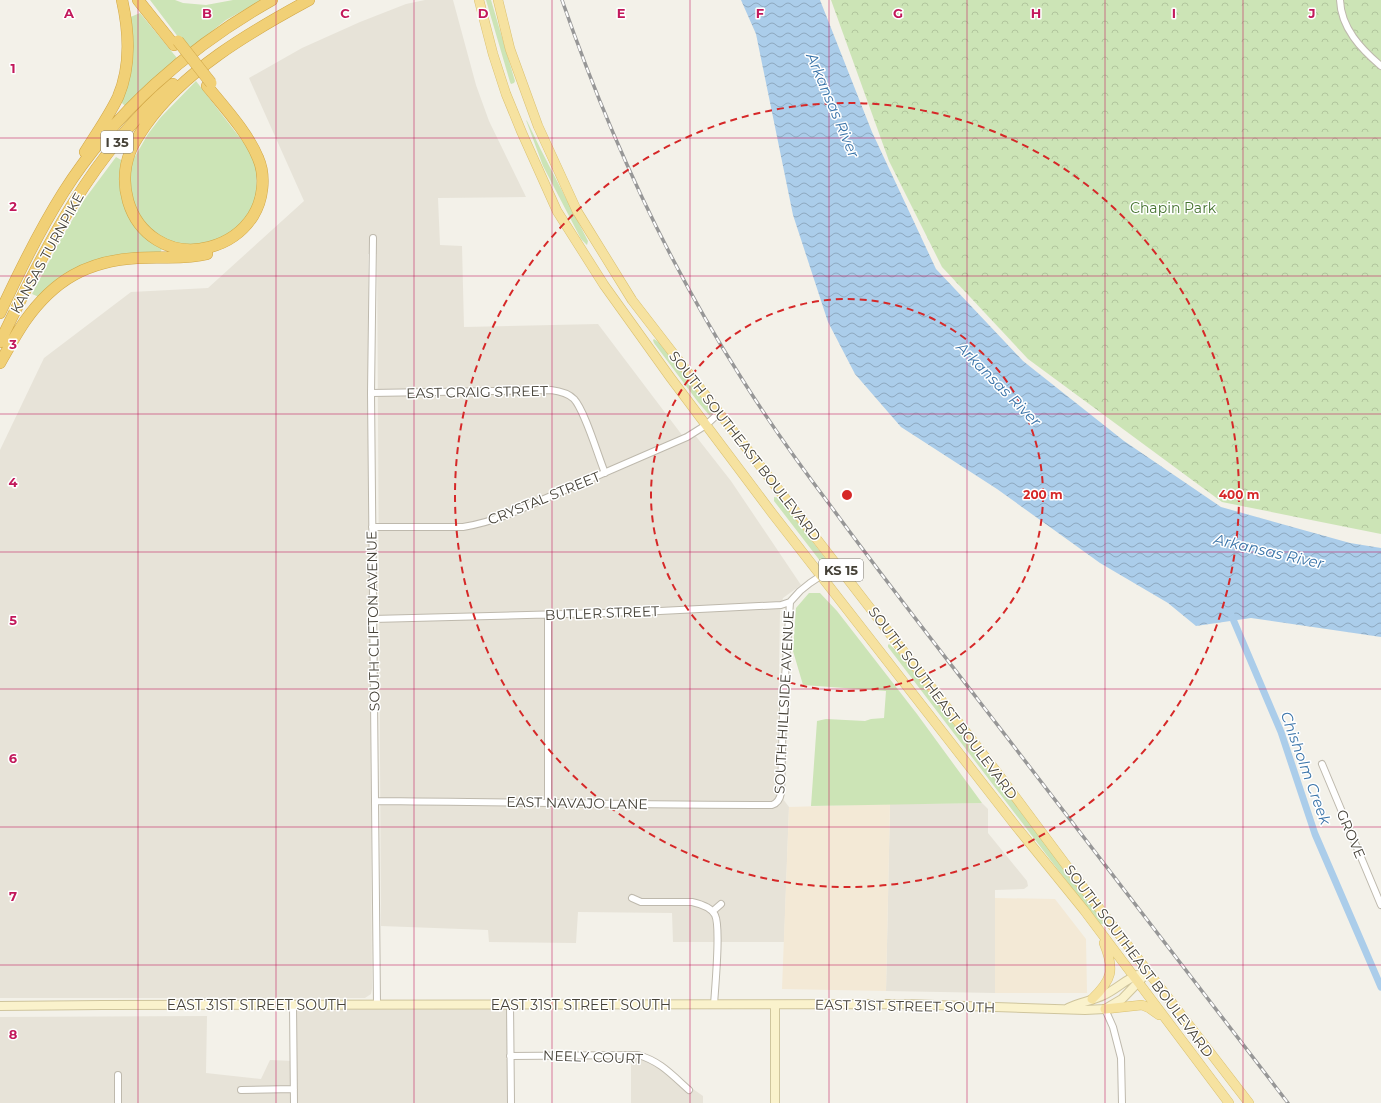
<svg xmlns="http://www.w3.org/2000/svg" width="1381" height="1103" viewBox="0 0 1381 1103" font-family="Montserrat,sans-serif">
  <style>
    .residential { fill: #e7e3d8 }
    .commercial { fill: #f3e9d6 }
    .green { fill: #cce4b6 }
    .forest { fill: url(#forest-crowns) }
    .water { fill: url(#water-waves) }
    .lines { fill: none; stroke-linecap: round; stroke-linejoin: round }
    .canal { stroke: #abcdea; stroke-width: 7 }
    .street-casing { stroke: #beb9ad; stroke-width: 8 }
    .secondary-casing { stroke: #cfc59d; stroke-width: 10 }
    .primary-casing { stroke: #dac171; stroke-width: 10 }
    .highway-casing { stroke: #d0a646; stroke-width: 12 }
    .street { stroke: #fff; stroke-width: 6 }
    .secondary { stroke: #faf2cc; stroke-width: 8 }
    .primary { stroke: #f6e2a0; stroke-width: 9 }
    .highway { stroke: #f1d076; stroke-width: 11 }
    .rail-casing { stroke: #979797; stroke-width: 3.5 }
    .rail { stroke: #fff; stroke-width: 2; stroke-dasharray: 6; stroke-linecap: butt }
    .highway-bridge-casing { stroke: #d0a646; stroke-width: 12; stroke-linecap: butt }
    .highway-bridge { stroke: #f1d076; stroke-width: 11 }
    .grid { fill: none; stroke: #c2185b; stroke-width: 1; stroke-opacity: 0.55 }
    .ring { fill: none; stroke: #d62828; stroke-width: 2; stroke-dasharray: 7 5 }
    .labels { text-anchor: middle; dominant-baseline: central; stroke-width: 3; stroke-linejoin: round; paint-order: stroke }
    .shield { fill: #fff; stroke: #7e7b74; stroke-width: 1 }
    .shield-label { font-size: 13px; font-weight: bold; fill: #464238 }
    .park-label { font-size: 14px; fill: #457330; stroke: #fff }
    .street-label { font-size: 14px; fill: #464238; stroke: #fff }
    .water-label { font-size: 15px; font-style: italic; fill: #3a74a9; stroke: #fff }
    .grid-label { font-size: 13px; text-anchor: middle; font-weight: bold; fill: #c2185b; stroke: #fff; stroke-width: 3; stroke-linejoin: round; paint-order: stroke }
    .centre { fill: #d62828; stroke: #fff; stroke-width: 2 }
    .ring-label { font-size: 12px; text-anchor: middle; font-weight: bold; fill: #d62828; stroke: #fff; stroke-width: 3; stroke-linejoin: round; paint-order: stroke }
  </style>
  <defs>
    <pattern id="forest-crowns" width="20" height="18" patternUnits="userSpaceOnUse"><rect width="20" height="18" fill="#cce4b6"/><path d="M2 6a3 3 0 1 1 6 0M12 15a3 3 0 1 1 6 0" fill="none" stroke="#b1c59d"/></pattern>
    <pattern id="water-waves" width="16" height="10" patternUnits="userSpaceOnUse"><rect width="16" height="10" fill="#abcdea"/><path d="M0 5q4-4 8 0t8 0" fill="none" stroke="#8da8bf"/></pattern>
  </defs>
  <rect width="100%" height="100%" fill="#f3f1e9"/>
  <path class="residential" d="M425 0H453L476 85 489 121 526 197 438 198 440 245 462 246 464 327 598 324 682 435 691 430 731 481 801 585 783 598 780 612 777 791 789 807 784 942H673L672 913 578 912 576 943 489 942 488 930 381 926 377 254H368L372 989 371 994 365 998H0V450L44 358 131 292 208 288 304 201 249 78 302 48 360 22 406 4Z
    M982 803 988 809V833L1027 881 1028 886 1024 889 995 890V993L886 991 890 804Z
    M510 1004 514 1103H0V1017L207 1016 206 1073 261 1079 270 1060 294 1061 293 1005Z
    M649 1058 703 1096V1103H631V1059Z"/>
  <path class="commercial" d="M890 804 886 991 782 989 789 807Z
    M995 898 1055 899 1086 939 1087 993H995Z"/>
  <path class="green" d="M150 0H175L183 3 206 5 233 0H262L226 20 188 50Z
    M486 0H491L515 81 514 83 511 84 510 82Z
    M140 13 177 58 142 89 125 106 120 101 128 18Z
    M196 81 244 143 253 158 256 168 257 194 253 205 247 218 226 237 200 245H178L155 235 147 227 132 201 129 175 133 160 148 134 161 117Z
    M526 120 527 121 541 150 588 241 587 245 581 239 543 166Z
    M116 157 123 161C113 196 129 232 162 249L160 253 113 257 39 297 32 294 61 239 84 200Z
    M654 339 660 343 713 411V414L710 416 698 402 654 343 653 340Z
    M774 497 779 498 825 558 826 564 824 566 774 501Z
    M809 593H820L837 611 917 714 982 803 811 806 817 721 826 719 865 721 871 719 884 718 886 691 803 685 793 651 796 608Z
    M889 644 898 652 1106 922 1100 925 888 647V645Z"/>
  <path class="forest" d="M831 0H1381V534L1222 502 1028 359 942 267 889 161Z"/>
  <path class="water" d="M741 0H820L872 132 936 269 1023 361 1124 441 1221 507 1350 543 1381 548V637L1251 618 1196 626 1168 603 1100 563 997 489 901 427 855 374 828 322 793 215 756 34Z"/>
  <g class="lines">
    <path class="canal" d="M1230 612 1281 732 1315 834 1381 987"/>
    <g class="street-casing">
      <path id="street" d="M1340 0C1341 28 1361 49 1381 66
        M373 238 371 393 377 1005
        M371 393 551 390C559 391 568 393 574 399 585 411 598 456 605 473
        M372 527H463C481 524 497 519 514 512L687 437 706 425 719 413
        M548 615V802
        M373 619 640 612 781 605 790 602 800 591 810 583 837 565
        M1322 764 1381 905
        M375 801C507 802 639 805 772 805 778 803 780 799 781 793L783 708 790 602
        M632 898 641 902H692C701 904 711 907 715 915 721 927 715 988 714 1005
        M713 911 721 904
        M510 1004 511 1103
        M293 1005 294 1103
        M1105 1009 1113 1027 1121 1058 1122 1103
        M510 1056 638 1055C660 1061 672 1075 689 1090
        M118 1075V1103
        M241 1090 294 1089"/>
    </g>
    <g class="secondary-casing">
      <path id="secondary" d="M0 1006 102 1005 905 1004 1085 1010 1105 1009 1122 999 1148 972
        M1068 1008C1080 1002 1092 1001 1104 995 1117 989 1127 978 1140 974
        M775 1103V1005"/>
    </g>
    <g class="primary-casing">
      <path id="primary" d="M479 0 493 54 506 94 522 133 557 211 604 285 670 377 772 513 1015 825 1084 910 1229 1103
        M498 0 510 49 538 126 577 211 632 300 996 771 1069 869 1249 1103
        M1092 999C1112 980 1115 970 1104 943
        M1105 1009 1142 1005 1149 1008 1159 1015"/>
    </g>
    <g class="highway-casing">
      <path id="highway" d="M138 0 174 45
        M207 86C224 107 248 133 258 158 266 176 263 200 253 216 233 247 189 260 157 240 128 222 118 184 130 152 133 143 140 134 145 126 184 70 250 32 309 0
        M85 152C96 134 109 116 118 97 131 67 129 31 122 0
        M0 313C19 272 39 231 63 193 114 112 189 47 272 0
        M0 342C45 249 92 152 173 84
        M0 363C8 349 16 334 25 321 54 280 87 261 137 258 160 256 184 260 207 254"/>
    </g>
    <use href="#street" class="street"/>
    <use href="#secondary" class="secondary"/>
    <use href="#primary" class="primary"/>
    <use href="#highway" class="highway"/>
    <g class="rail-casing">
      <path id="rail" d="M562 0C608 133 666 260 742 379 769 422 799 464 830 505 878 571 929 636 979 701 1082 835 1185 969 1288 1103"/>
    </g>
    <use href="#rail" class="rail"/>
    <g class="highway-bridge-casing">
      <path id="highway-bridge" d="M178 41 211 83"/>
    </g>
    <use href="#highway-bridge" class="highway-bridge"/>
  </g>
  <path class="grid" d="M138 0V1103M276 0V1103M414 0V1103M552 0V1103M690 0V1103M829 0V1103M967 0V1103M1105 0V1103M1243 0V1103M0 138H1381M0 276H1381M0 414H1381M0 552H1381M0 689H1381M0 827H1381M0 965H1381"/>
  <g class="ring">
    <circle cx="847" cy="495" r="196"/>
    <circle cx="847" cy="495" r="392"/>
  </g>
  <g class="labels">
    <g class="shield">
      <rect x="101" y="131" width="32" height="22" rx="3"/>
      <rect x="819" y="559" width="44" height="22" rx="3"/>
    </g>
    <g class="shield-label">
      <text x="117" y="142">I 35</text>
      <text x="841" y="570">KS 15</text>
    </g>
    <g class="park-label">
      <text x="1173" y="208">Chapin Park</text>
    </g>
    <g class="street-label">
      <text transform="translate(47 253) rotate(-61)">KANSAS TURNPIKE</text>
      <text transform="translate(477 392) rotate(-1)">EAST CRAIG STREET</text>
      <text transform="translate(745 446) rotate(52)">SOUTH SOUTHEAST BOULEVARD</text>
      <text transform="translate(544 498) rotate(-22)">CRYSTAL STREET</text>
      <text transform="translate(602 613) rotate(-2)">BUTLER STREET</text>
      <text transform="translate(373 621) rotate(-91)">SOUTH CLIFTON AVENUE</text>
      <text transform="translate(784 702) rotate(-87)">SOUTH HILLSIDE AVENUE</text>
      <text transform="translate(943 703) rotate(53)">SOUTH SOUTHEAST BOULEVARD</text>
      <text transform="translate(577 803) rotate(1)">EAST NAVAJO LANE</text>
      <text transform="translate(1351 834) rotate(67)">GROVE</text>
      <text transform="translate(1139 961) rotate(53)">SOUTH SOUTHEAST BOULEVARD</text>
      <text x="257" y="1005">EAST 31ST STREET SOUTH</text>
      <text x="581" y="1005">EAST 31ST STREET SOUTH</text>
      <text transform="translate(905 1006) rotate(1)">EAST 31ST STREET SOUTH</text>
      <text transform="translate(593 1057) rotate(2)">NEELY COURT</text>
    </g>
    <g class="water-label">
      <text transform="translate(833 105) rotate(67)">Arkansas River</text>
      <text transform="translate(999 384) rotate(45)">Arkansas River</text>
      <text transform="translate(1269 551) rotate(13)">Arkansas River</text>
      <text transform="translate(1306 768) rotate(70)">Chisholm Creek</text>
    </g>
  </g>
  <g class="grid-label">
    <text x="69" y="18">A</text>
    <text x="207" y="18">B</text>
    <text x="345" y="18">C</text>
    <text x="483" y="18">D</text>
    <text x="621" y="18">E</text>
    <text x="760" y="18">F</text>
    <text x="898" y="18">G</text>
    <text x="1036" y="18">H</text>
    <text x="1174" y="18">I</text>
    <text x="1312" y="18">J</text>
    <text x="13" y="73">1</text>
    <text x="13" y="211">2</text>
    <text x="13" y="349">3</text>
    <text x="13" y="487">4</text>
    <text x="13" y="625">5</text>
    <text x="13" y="763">6</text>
    <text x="13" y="901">7</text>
    <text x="13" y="1039">8</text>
  </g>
  <circle cx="847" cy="495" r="6" class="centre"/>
  <g class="ring-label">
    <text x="1043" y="499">200 m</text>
    <text x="1239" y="499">400 m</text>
  </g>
</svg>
